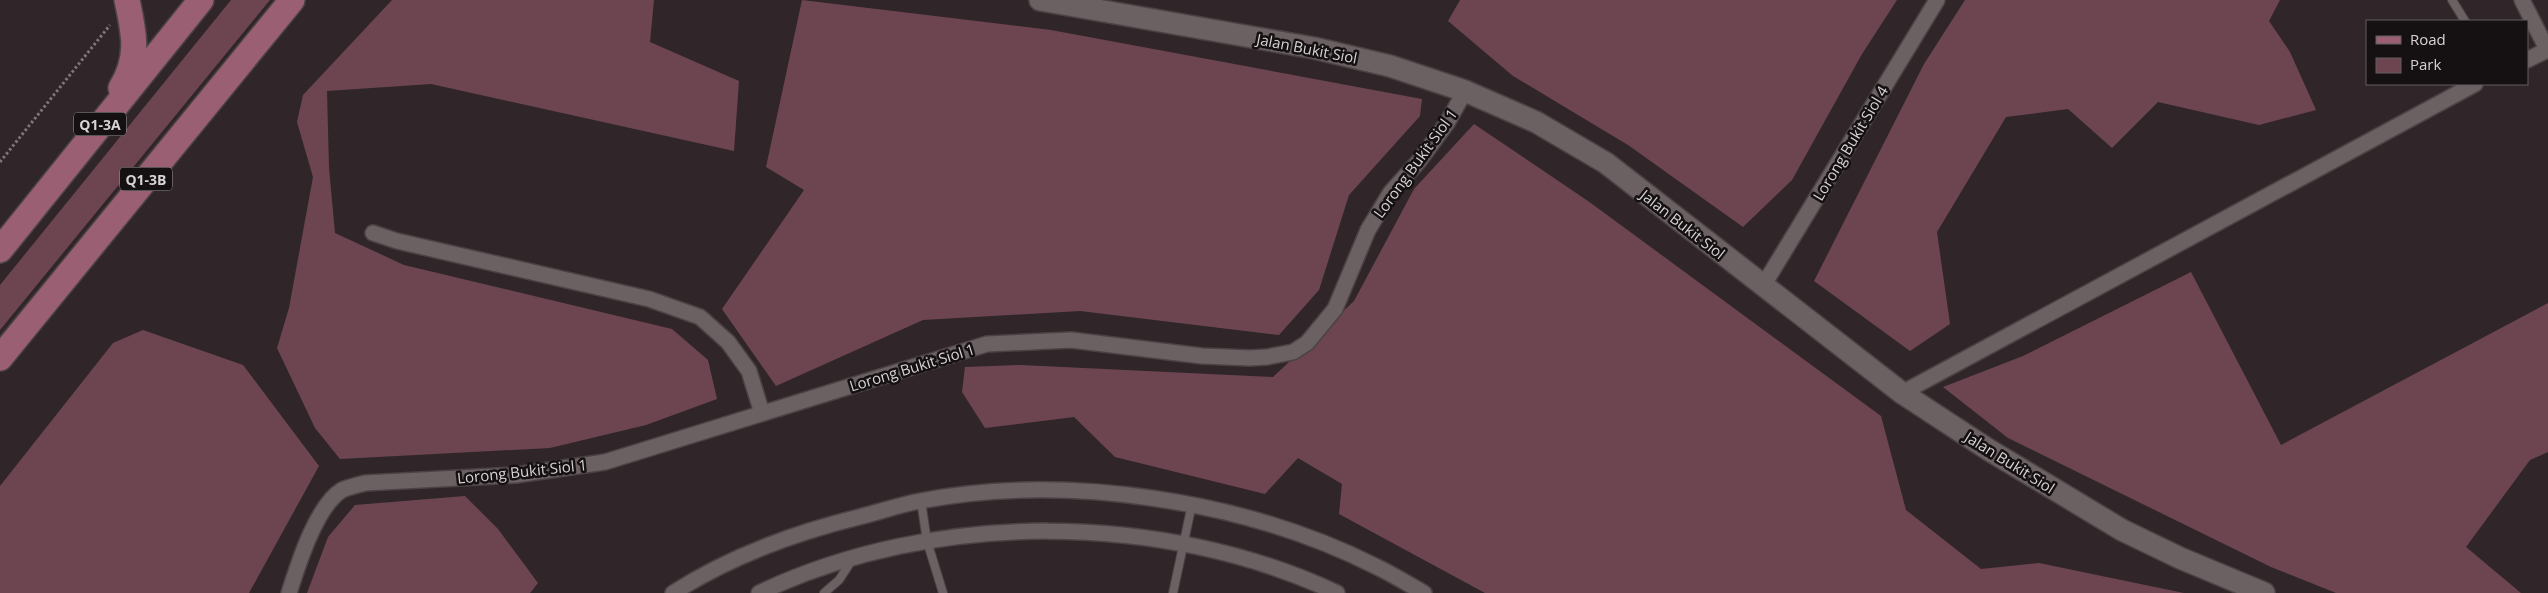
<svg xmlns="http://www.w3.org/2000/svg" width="2548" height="593" viewBox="0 0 2548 593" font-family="'Open Sans',sans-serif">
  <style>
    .green { fill: #6d4551 }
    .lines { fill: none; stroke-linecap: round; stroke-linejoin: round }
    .lane-casing { stroke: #4a4243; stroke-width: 10 }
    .street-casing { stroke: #4a4243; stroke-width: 18 }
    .secondary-casing { stroke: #4a4243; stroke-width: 24 }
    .primary-casing { stroke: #4a4243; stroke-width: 28 }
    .path { stroke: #7f7779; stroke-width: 3; stroke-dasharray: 2.5 2.5; stroke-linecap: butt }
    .lane { stroke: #6b6062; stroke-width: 8 }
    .street { stroke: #6b6062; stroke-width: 15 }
    .secondary { stroke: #6b6062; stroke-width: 21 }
    .primary { stroke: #9a5f72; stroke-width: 25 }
    .labels { text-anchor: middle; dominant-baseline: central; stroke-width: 5; stroke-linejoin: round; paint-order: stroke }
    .shield { fill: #151112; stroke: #9e9899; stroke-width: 1 }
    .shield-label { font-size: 14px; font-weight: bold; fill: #d8d2d3 }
    .street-label { font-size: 15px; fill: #d8d2d3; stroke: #151112 }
  </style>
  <rect width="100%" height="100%" fill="#302629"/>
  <path class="green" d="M231 0H270L0 330V285Z
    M392 0H654L650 42 739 81 734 151 431 84 327 91 329 168 335 233 404 265 672 329 708 360 717 399 646 425 550 448 340 459 315 428 277 348 289 308 313 177 297 122 303 95Z
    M802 0 1051 30 1422 99 1420 116 1349 195 1319 290 1279 335 1080 311 923 320 776 386 722 309 804 190 766 167Z
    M1460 0H1897L1862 54 1792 180 1743 227 1628 145 1513 76 1448 21Z
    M1965 0H2280L2269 21 2290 52 2316 110 2259 125 2158 102 2112 148 2068 109 2006 117 1937 232 1950 324 1910 351 1814 281 1924 64Z
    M1474 124 1588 201 1881 416 1906 510 1981 569 2039 563 2184 593H1485L1339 514 1342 484 1298 458 1265 494 1115 457 1074 417 985 428 962 392 965 367 1021 365 1273 377 1354 301 1414 189Z
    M2191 272 2281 445 2548 303V452L2530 460 2466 547 2521 593H2336L2271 567 2008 438 1943 387 2023 356Z
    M143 330 243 365 319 466 249 593H0V486L113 343Z
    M465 496 498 529 538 583 530 593H307L328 537 355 505Z"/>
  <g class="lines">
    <g class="lane-casing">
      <path id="lane" d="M2452 0 2465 21
        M921 501 927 541 943 593
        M824 593 839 580 852 560
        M1173 593 1192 504"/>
    </g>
    <g class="street-casing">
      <path id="street" d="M2522 0 2548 51
        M2527 60 2547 50
        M373 233 397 241 649 299 700 317 728 342 749 371 762 413
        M1763 286 1937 0
        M1902 393 2475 84
        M289 593C298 565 316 506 342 490 349 487 358 485 365 483L516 475 605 462 987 344 1071 340 1202 356 1250 358 1267 357 1293 352 1307 343 1335 309 1368 230 1391 192 1419 161 1447 123 1465 91
        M673 593C729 557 794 533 859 517 879 512 899 505 920 501 1065 473 1244 500 1375 566 1392 574 1408 584 1424 593
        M759 593C933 510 1163 511 1337 593"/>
    </g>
    <g class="secondary-casing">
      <path id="secondary" d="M1040 0 1314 48 1390 66 1465 91 1536 122 1606 163 1902 393 1989 450 2122 530 2180 558 2264 593"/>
    </g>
    <g class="primary-casing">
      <path id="primary" d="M121 88C140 57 134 33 127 0
        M0 250 201 0
        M0 358 292 0"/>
    </g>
    <path class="path" d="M0 162 110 25"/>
    <use href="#lane" class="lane"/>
    <use href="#street" class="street"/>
    <use href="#secondary" class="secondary"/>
    <use href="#primary" class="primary"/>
  </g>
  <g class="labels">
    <g class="shield">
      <rect x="74" y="112.5" width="52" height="23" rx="4"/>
      <rect x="120" y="167.5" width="52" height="23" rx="4"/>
    </g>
    <g class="shield-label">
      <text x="100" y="124">Q1-3A</text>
      <text x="146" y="179">Q1-3B</text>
    </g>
    <g class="street-label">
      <text transform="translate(1307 48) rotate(11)">Jalan Bukit Siol</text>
      <text transform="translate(1850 143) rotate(-59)">Lorong Bukit Siol 4</text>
      <text transform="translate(1415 163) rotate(-54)">Lorong Bukit Siol 1</text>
      <text transform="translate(1683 224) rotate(38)">Jalan Bukit Siol</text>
      <text transform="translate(912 367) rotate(-17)">Lorong Bukit Siol 1</text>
      <text transform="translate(2010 462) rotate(32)">Jalan Bukit Siol</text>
      <text transform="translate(522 471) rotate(-6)">Lorong Bukit Siol 1</text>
    </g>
  </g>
  <rect x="2366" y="20" width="162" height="65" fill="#151112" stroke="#635e5f"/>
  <rect x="2376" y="36" width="25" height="8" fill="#9a5f72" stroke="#635e5f"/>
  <text x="2410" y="45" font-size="15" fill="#d8d2d3">Road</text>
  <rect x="2376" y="58" width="25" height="15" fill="#6d4551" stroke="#635e5f"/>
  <text x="2410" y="70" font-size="15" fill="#d8d2d3">Park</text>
</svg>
